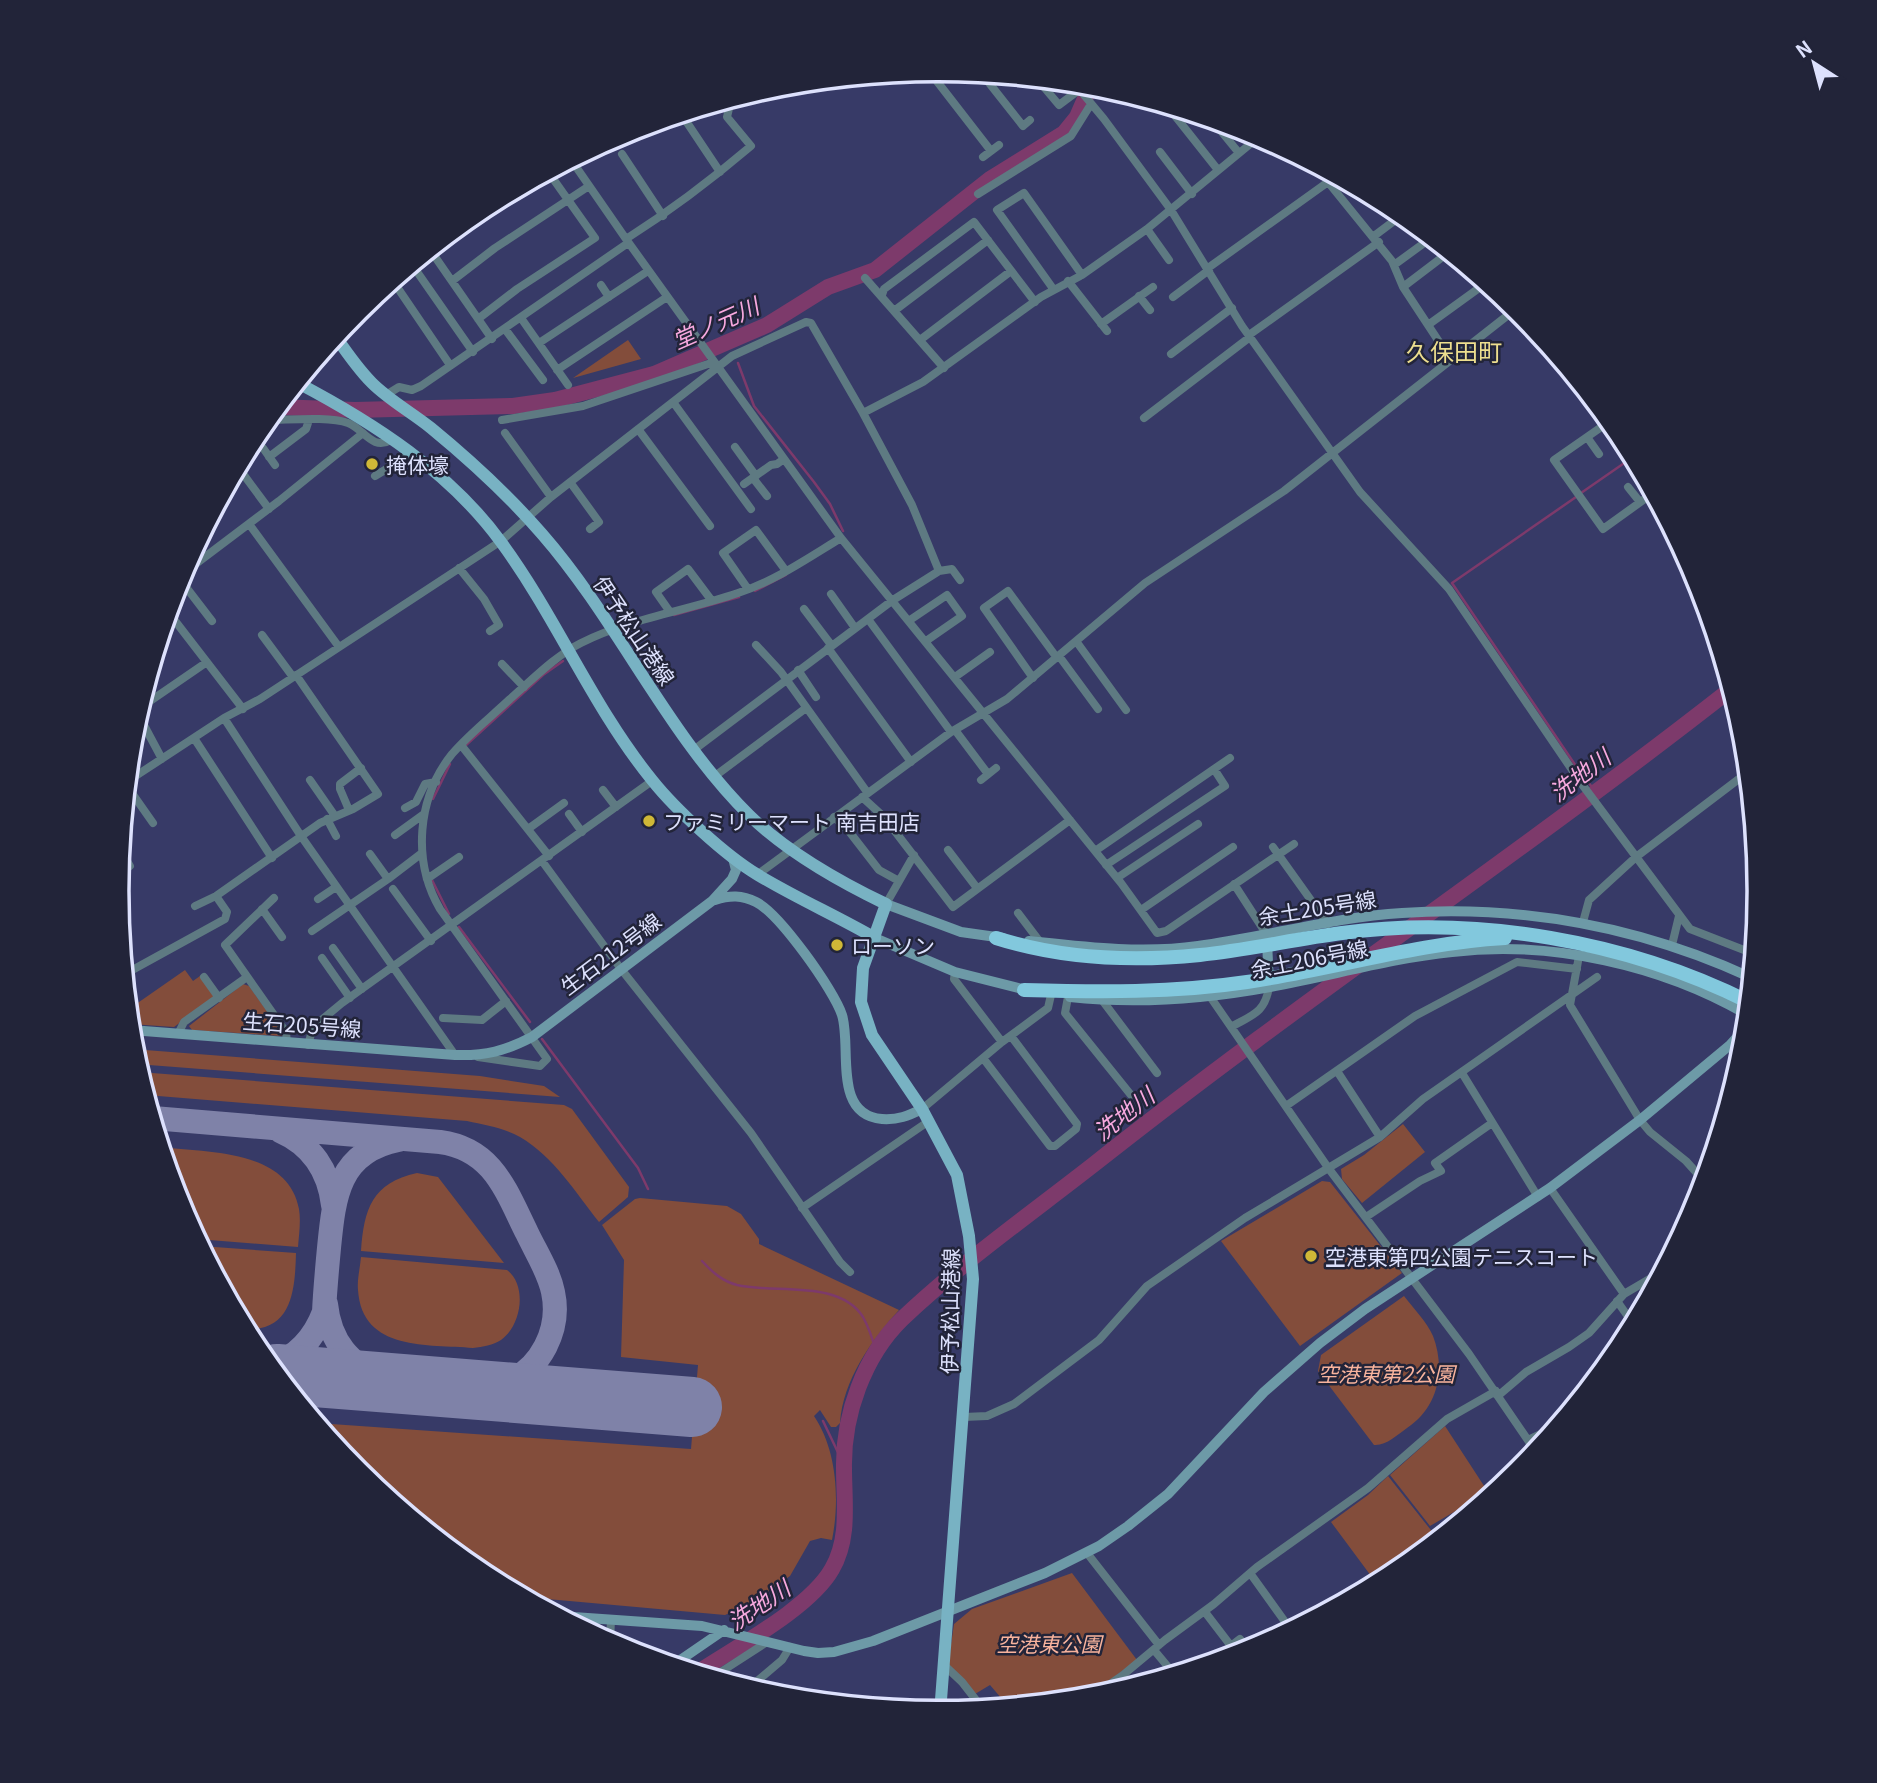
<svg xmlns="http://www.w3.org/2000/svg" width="1877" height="1783" viewBox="0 0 1877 1783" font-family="Georgia,'Noto Sans JP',serif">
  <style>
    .green { fill: #834d3b }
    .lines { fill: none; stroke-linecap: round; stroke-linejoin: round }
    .stream { stroke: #7d3a6b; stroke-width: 2.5 }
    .river { stroke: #7d3a6b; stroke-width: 16 }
    .taxiway { stroke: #7f82a8; stroke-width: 24 }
    .runway { stroke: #7f82a8; stroke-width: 60 }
    .street { stroke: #5e7a82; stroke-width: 8 }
    .secondary { stroke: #6d9aa7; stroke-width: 10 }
    .primary { stroke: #78b2c3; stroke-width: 12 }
    .highway { stroke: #82c8dd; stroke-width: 14 }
    .poi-dot { fill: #cfb837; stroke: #222439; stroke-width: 2.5 }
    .labels { text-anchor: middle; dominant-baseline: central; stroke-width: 5; stroke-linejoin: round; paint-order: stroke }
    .poi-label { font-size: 21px; fill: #dde1fd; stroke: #222439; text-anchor: start }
    .street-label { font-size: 21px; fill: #dde1fd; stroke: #222439 }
    .park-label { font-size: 21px; font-style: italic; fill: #f8b39d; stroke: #222439 }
    .water-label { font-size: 23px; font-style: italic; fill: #f7a9df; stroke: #222439 }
    .quarter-label { font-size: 24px; fill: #edde8f; stroke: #222439 }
    .rim { fill: none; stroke: #dde1fd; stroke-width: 3.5 }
  </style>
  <rect width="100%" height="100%" fill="#373a67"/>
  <path class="green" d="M628 340 641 359 573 378Z
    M185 970 193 981 200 976 215 997 174 1027 130 1024 129 1009Z
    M243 984 249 986 282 1032V1036L192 1030 189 1026Z
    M132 1049 480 1076 544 1086 560 1097 136 1064Z
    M139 1072 564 1105 572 1109 629 1187 628 1197 599 1222C576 1193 553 1156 520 1137 504 1128 485 1125 467 1121L146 1095Z
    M1403 1124 1425 1152 1362 1203 1342 1179 1341 1169 1364 1155Z
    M162 1147C208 1153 288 1149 299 1209 301 1221 299 1235 298 1247L197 1239 179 1206Z
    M417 1173 438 1177 504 1263 361 1251C364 1209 372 1183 417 1173Z
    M1322 1181 1330 1182 1402 1273 1300 1346 1221 1241Z
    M640 1198 727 1206 741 1214 759 1239V1244L899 1310C871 1341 843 1380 840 1423L836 1427H831L820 1410 814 1416C837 1450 840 1500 832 1540L821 1538 810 1541 790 1576 752 1603 725 1615 525 1597 482 1574 357 1472 317 1423 691 1449 698 1365 621 1357 624 1260 602 1225 635 1199Z
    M201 1246 296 1253C295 1288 293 1332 245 1329Z
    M361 1257 507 1270C528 1286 521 1326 501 1340 493 1345 483 1347 473 1348 429 1344 362 1352 358 1290 357 1280 360 1268 361 1257Z
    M1404 1296C1413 1308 1427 1322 1433 1336 1446 1370 1438 1408 1407 1428 1397 1435 1386 1446 1374 1445L1318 1371 1321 1355Z
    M1445 1426 1488 1492 1430 1526 1390 1475Z
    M1388 1476 1438 1539 1395 1575 1377 1584 1331 1522 1368 1495Z
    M1072 1573 1137 1660 1086 1698 1008 1706 990 1685 975 1694 948 1665 954 1624 972 1609Z"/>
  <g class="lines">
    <path class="stream" d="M738 363 754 406 814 482 830 504 843 531
      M1581 493 1633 457
      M1576 497 1452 583 1582 775 1597 793
      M755 591 786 575
      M674 615 739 597
      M465 746 543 675 563 661
      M433 799 450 764
      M432 880 449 914
      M459 927 530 1022
      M542 1039 638 1168 648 1189
      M702 1261C712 1272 722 1281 737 1285 775 1294 839 1279 863 1317 869 1328 873 1340 876 1352
      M823 1421 844 1465"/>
    <path class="river" d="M278 407 355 410 513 406 555 400 654 374 767 325 828 287 875 270 990 179 1064 133 1077 117 1091 85
      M697 1673C736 1647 810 1608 832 1569 850 1538 844 1502 844 1468 843 1415 864 1356 902 1319 961 1263 1029 1215 1093 1165 1301 1000 1522 853 1731 689"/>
    <path class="taxiway" d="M153 1118 440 1142C493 1149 506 1191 527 1233 536 1252 549 1272 553 1292 561 1329 541 1370 505 1383 495 1387 484 1388 473 1390
      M280 1131C312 1145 329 1171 333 1205
      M326 1304C330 1344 350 1362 383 1382
      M271 1366C297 1357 314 1339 324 1312 325 1291 327 1269 329 1248 334 1197 338 1152 398 1140"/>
    <path class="runway" d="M277 1374 692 1407"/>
    <path class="street" d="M929 71 991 151
      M982 74 1023 126 1030 120
      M1038 80 1059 105 1079 90
      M1074 83 1104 119 1171 210 1242 326 1360 492 1449 589 1581 783 1690 929 1744 950 1754 951
      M1154 105 1157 103
      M1168 107 1218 170
      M682 115 720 172
      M1212 120 1239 153
      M1160 152 1192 194
      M622 154 663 216
      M983 157 999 145
      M572 161 626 239 841 538 1121 883 1157 933 1166 931 1294 844
      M1328 182 1392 261 1403 287 1451 360
      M978 194 1071 136 1091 104
      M1147 229 1169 260
      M1374 236 1402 215
      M626 239C670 211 711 180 751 146L727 117 731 100
      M431 251 492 339
      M1394 265 1431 238
      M413 266 473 352
      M1208 268 1335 177
      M865 278 944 368
      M393 281 450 365
      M452 281 495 248 589 186
      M1068 281 1107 331
      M601 285 609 297
      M1403 287 1449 252
      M1054 290 997 210 1024 193 1082 275
      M882 295 884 289 974 222 1035 302
      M1139 296 1150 310
      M1173 297 1209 270
      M894 311 988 240
      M521 318 568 385
      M478 319 517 289 595 238 549 173
      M1101 324 1153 287
      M1428 325 1486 283
      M505 329 543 380
      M1249 335 1379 242
      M920 340 1011 271
      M539 343 648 271
      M1171 354 1232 308
      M557 370 667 297
      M386 395 399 387 412 390 421 386 628 243
      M673 402 751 509
      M1144 418 1250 337
      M268 420C289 420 329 416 348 423 364 429 372 451 391 440
      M502 420 583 406 714 362
      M1610 421 1554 460 1603 529 1653 493
      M638 429 710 526
      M505 433 551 497
      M1587 437 1599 454
      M735 447 756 476
      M263 448 275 465
      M269 457 306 429 309 420
      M238 467 269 509
      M375 476 411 454
      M753 478 767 496
      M570 482 599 522 590 529
      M744 484 771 465 777 464 784 459
      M1628 487 1640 502
      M249 524 339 647
      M459 568 484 599 499 625 490 631
      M939 571 952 569 960 580
      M181 575 279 501 363 433
      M179 578 212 621
      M748 589 723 553 756 530 786 571
      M831 594 855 628
      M804 609 832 646
      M670 612 656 592 688 569 712 601
      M169 613 243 709
      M868 619 951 732
      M910 620 947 595 962 616 926 641
      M262 635 293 677
      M1076 641 1126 710
      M756 645 781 672 867 792
      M828 648 911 762
      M1059 656 1098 709
      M502 664 524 687
      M798 670 816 697
      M955 677 990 652
      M1033 678 984 608 1008 591 1057 658
      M140 708 207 662
      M138 714 162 759
      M224 718 301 836 455 1055
      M955 730 988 774
      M132 738 146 729
      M194 738 272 858
      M461 745 549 856
      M695 749 893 600 939 571 912 505 863 413
      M715 776 806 708
      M310 780 335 816
      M981 780 996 768
      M128 781 224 718 260 699 501 541 551 497 732 356 806 322 811 323 863 413 923 382 1041 297 1082 275 1147 229 1260 136
      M127 786 153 823
      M603 790 616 807
      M862 797 884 817 953 907 1070 820
      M405 808 416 802 425 784 436 782
      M349 810 340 789V784L361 768
      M569 814 582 832
      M834 817 848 830 879 870 899 881
      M327 819 336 836
      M528 829 564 803
      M395 835 424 814
      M1273 847 1328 924
      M948 850 977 888
      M1095 851 1230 758
      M370 854 388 879 422 853
      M542 861 621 969 751 1133 840 1262 850 1272
      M1106 865 1225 786 1214 769
      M757 875 951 732 1007 699 1145 583 1284 491 1517 308
      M118 876 130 866 121 851
      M1117 878 1198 824
      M427 879 459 857
      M1234 884 1267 935
      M393 889 431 941
      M274 898 225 945 286 1032 287 1043
      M318 899 336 887
      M886 904 914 855
      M195 906 216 896 320 823 353 809 378 794 296 675
      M262 909 282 937
      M1141 910 1233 847
      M1018 913 1040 942
      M1583 922 1589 900 1636 857 1748 772
      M312 931 388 879
      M1672 945 1679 916
      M333 948 362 989
      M1579 956 1570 1005 1640 1120 1650 1132 1686 1161 1705 1182
      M322 958 350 998
      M955 972 954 979 1002 1042
      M125 974 225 919 227 912 216 896
      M204 977 219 998
      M1209 995 1329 1169 1469 1354 1536 1452
      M1068 997 1065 1013 1131 1095
      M1102 1000 1157 1073
      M443 1018 482 1020 506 1001
      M1231 1027C1252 1015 1265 1013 1269 987
      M178 1034 184 1022 247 977
      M308 1045 313 1027 342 1003 652 781
      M478 1057 540 1066 547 1059 440 909C412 861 417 798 452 754 469 734 491 717 510 699 532 680 555 656 581 643 631 618 686 611 738 593 775 581 808 558 841 538
      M983 1058 1050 1146H1055L1076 1129 1077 1124 1011 1036
      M1337 1071 1380 1137
      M1462 1073 1538 1197
      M1286 1106 1415 1016 1517 962 1577 969
      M922 1109 1002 1042 1048 1008 1051 995
      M1550 1188 1624 1294
      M802 1208 929 1121
      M1366 1217 1420 1181 1441 1171 1435 1163 1492 1123
      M1617 1301 1634 1325
      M1499 1395 1526 1372 1569 1347 1589 1333 1624 1294 1663 1271
      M964 1417 987 1416 1014 1404 1099 1340 1147 1286 1245 1218 1380 1137 1423 1099 1597 977
      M1528 1440 1556 1427
      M1087 1553 1159 1645
      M1250 1573 1291 1630
      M1205 1612 1231 1646 1240 1639 1249 1652
      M610 1643 611 1619
      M619 1648 628 1649
      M1154 1650 1174 1674
      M944 1665 962 1682 983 1709
      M1177 1673 1187 1665
      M713 1677 767 1642
      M749 1688 782 1660 790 1647
      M1090 1698 1123 1675 1165 1640 1214 1604 1257 1567 1368 1488 1447 1419 1496 1391"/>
    <path class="secondary" d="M715 900C730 895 742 895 756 902 779 913 834 990 842 1015 852 1047 832 1115 882 1119 898 1120 908 1116 922 1109
      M886 904 961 932 1003 938
      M875 938 955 972 1030 991
      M1029 941C1085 947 1142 954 1198 946 1265 937 1335 917 1402 913 1523 905 1641 927 1752 978
      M1267 941 1269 984
      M1070 997C1136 1004 1205 999 1270 987 1331 976 1391 958 1452 952 1551 940 1662 965 1748 1015
      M131 1030 455 1055C486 1056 505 1051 532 1037L712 901 732 879 736 870 733 858
      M559 1616 702 1626 804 1651 818 1653 834 1652 873 1641 1045 1573 1099 1546 1128 1526 1168 1494 1264 1392 1320 1343 1365 1309 1550 1188 1640 1120 1730 1045 1747 1026
      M673 1665 724 1630"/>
    <path class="primary" d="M336 337C347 353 358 369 372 383 389 400 411 412 431 428 470 460 509 496 542 534 618 621 667 734 749 815 787 852 838 881 886 904L863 968 861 1002 872 1035 922 1109 957 1175 969 1236 973 1279 940 1713
      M298 383C374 423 450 472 501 542 557 618 592 706 652 780 675 809 726 856 758 875 796 898 837 916 875 938"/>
    <path class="highway" d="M996 938C1062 959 1131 962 1200 955 1248 950 1295 939 1342 933 1477 915 1627 941 1749 1002
      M1024 990C1099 992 1173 993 1247 982 1334 969 1417 943 1505 938"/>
  </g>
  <g class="poi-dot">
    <circle cx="372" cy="464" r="7"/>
    <circle cx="649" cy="821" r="7"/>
    <circle cx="837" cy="945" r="7"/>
    <circle cx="1311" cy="1256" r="7"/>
  </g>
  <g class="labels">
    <g class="poi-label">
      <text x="386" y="464">掩体壕</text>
      <text x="663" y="821">ファミリーマート 南吉田店</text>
      <text x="851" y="945">ローソン</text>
      <text x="1325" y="1256">空港東第四公園テニスコート</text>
    </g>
    <g class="street-label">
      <text transform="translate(635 630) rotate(56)">伊予松山港線</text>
      <text transform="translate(1317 907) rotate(-9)">余土205号線</text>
      <text transform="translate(610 953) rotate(-37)">生石212号線</text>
      <text transform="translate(1309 958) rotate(-11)">余土206号線</text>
      <text transform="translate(302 1024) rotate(4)">生石205号線</text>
      <text transform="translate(949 1311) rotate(-89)">伊予松山港線</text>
    </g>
    <g class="park-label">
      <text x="1386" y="1373">空港東第2公園</text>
      <text x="1049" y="1643">空港東公園</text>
    </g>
    <g class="water-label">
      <text transform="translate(715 322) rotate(-24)">堂ノ元川</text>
      <text transform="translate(1579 774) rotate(-37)">洗地川</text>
      <text transform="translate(1123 1113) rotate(-38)">洗地川</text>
      <text transform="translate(758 1604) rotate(-34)">洗地川</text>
    </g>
    <g class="quarter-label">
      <text x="1454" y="350">久保田町</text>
    </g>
  </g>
  <path d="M0 0H1877V1783H0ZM129 891a809 809 0 1 1 1618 0a809 809 0 1 1-1618 0Z" fill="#222439" fill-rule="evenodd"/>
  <path class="rim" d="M129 891a809 809 0 1 1 1618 0a809 809 0 1 1-1618 0Z"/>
  <g transform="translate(1814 63) rotate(324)" stroke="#222439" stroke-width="5" paint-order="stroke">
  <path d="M0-5L12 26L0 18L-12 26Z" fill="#dde1fd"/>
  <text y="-10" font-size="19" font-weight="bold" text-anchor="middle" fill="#dde1fd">N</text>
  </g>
</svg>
